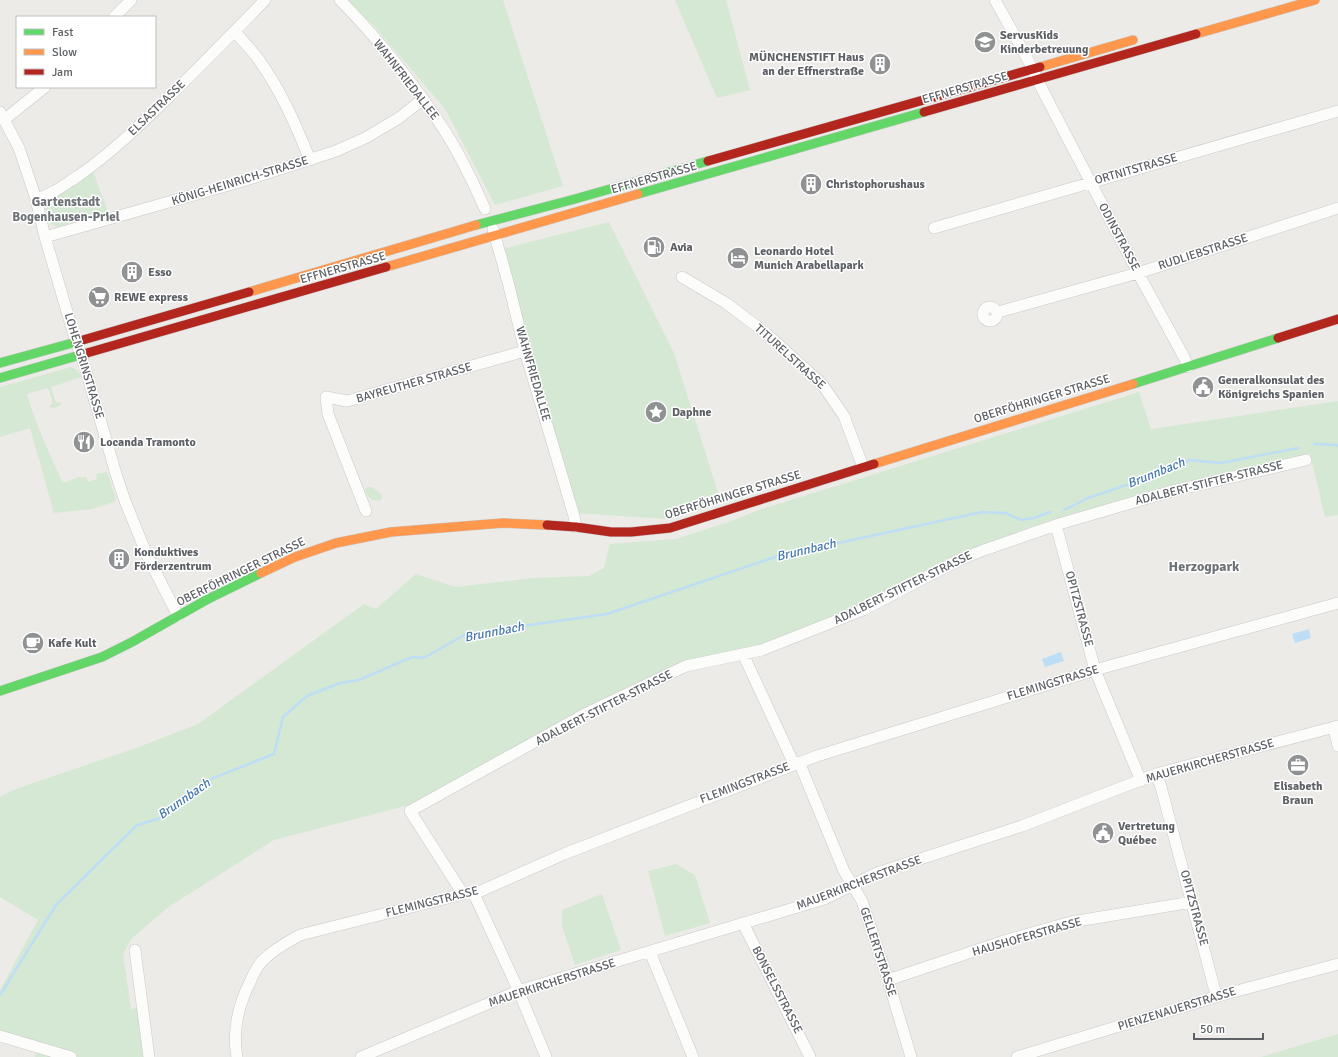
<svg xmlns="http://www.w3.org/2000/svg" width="1338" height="1057" viewBox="0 0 1338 1057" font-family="Signika,sans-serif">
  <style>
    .green { fill: #d5e8d3 }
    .water { fill: #bddef5 }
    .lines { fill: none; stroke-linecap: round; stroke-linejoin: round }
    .stream { stroke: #bddef5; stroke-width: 2.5 }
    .street-casing { stroke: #c9c9c9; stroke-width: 12 }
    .fast-casing { stroke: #c8c8c8; stroke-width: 10 }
    .slow-casing { stroke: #c8c8c8; stroke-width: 10 }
    .jam-casing { stroke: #c8c8c8; stroke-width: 10 }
    .street { stroke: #fcfcfb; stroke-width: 11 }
    .fast { stroke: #63d668; stroke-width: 9 }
    .slow { stroke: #ff974d; stroke-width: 9 }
    .jam { stroke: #b3261e; stroke-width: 9 }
    .labels { text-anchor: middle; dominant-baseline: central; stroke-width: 3; stroke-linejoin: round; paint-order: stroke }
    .poi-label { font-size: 12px; font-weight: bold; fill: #5d6065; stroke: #fff; text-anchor: start }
    .street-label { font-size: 12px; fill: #5d6065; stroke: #fff }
    .neighbourhood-label { font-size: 13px; font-weight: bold; fill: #6e7277; stroke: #fff }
    .water-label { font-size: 13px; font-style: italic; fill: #4678ad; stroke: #fff }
    .quarter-label { font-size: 14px; font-weight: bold; fill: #6e7277; stroke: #fff }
  </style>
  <rect width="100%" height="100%" fill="#ecebe7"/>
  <path class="green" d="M347 0H503L563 186 495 205 445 109 375 27Z
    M675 0H726L750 90 717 98Z
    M93 171 108 212 57 227 50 223 44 205Z
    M609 222 674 353 721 502 667 519 575 513 502 249Z
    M71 367 77 370 82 377 51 387 56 403 60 402 61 404C59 407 52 409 49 407L50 405 53 403 48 388 27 394C36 425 49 453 63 483L79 477H86L88 482 97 479 96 474 107 472 116 499 114 502 92 509 54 513 30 428 0 437V387Z
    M1139 392 1151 429 1338 401V515L1325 517 1310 454 1167 486 1033 526 979 546 956 556 860 607 761 646 685 663 409 805 274 840 170 906 132 938 123 954 131 1009 138 1008 144 1057H35V1042L0 1032V990L38 920 0 897V797L13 790 139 747 198 724 364 604 376 609 416 574 456 587 534 578 589 576 604 568 610 544 676 539 729 522 759 510Z
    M368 487C374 487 379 491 382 496L381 500C374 503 367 497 365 490Z
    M676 864 695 875 710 923 665 936 648 871Z
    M602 894 621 950 575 965 562 926V910Z
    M1338 1034V1057H1261Z"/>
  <path class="water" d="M1309 629 1311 638 1295 643 1292 634Z
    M1061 652 1064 661 1045 667 1042 659Z"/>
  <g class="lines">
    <path class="stream" d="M1314 444 1337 445 1338 446
      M1064 510 1088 498 1150 477 1190 460 1221 463 1298 448
      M0 995 56 905 137 825 161 818 211 779 274 754 283 717 307 696 340 683 359 680 412 657 424 658 466 634 607 614 778 556 982 512 1006 513 1021 520 1034 518 1050 512"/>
    <g class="street-casing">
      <path id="street" d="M340 0C380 41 417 87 448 136 462 159 474 184 485 209
        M995 0 1027 58 1043 91 1138 273 1184 357 1188 367
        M114 17 131 0
        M235 32C243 41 252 50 259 60 281 91 296 125 310 160
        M0 112 19 148 36 199 45 237 76 342 85 367 116 474 125 501 147 555 178 616
        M5 119 45 87
        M36 199C52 195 64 185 78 176 113 152 143 122 174 92 204 62 235 31 265 0
        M934 228 1338 111
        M493 229 508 282 525 351 574 516 576 527
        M45 237 243 181 336 151 365 138 399 118 423 99
        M682 277 726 303 767 334 822 384 844 416 863 467
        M983 314a7 7 0 1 1 14 0a7 7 0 1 1-14 0Z
        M998 312 1138 273 1338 208
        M366 511 328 414 326 397 347 401 525 351
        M1056 525 1095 670 1141 781
        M743 654 794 764
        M1334 728 1338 746
        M799 762 844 871 862 901 888 980 911 1057
        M1156 774 1161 787 1215 991 1218 996
        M463 894 410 811 585 714 686 666 762 650 863 610 959 560 984 550 1059 524 1172 491 1306 460
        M474 894 517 987 546 1057
        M743 923 810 1057
        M135 950 149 1057
        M650 952 693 1057
        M888 980 1007 940 1071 922 1192 902
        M0 1036 71 1057
        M237 1057C232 1030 238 1006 250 982 253 975 257 967 262 961 273 950 287 942 300 935L463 894H474L564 854 817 756 1095 670 1338 603
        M361 1057 518 991 824 899 877 873 1022 826 1156 774 1338 726
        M1017 1057 1218 996 1338 964"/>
    </g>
    <g class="fast-casing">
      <path id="fast" d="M638 194 924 112
        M476 225 575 199 708 161
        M0 363 76 342
        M0 378 80 355
        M1133 384 1278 338
        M0 691 102 657 132 642 208 599 261 573"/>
    </g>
    <g class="slow-casing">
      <path id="slow" d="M1196 34 1315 0
        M1040 67 1133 40
        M386 267 638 194
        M249 292 476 225
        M874 464 1133 384
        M261 573 295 557 336 543 391 532 503 523 547 525"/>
    </g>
    <g class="jam-casing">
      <path id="jam" d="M924 112 1196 34
        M708 161 1040 67
        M1278 338 1338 319
        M76 342 249 292
        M80 355 386 267
        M547 525 576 527 611 532H631L670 528 874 464"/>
    </g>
    <use href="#street" class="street"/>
    <use href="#fast" class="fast"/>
    <use href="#slow" class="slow"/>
    <use href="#jam" class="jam"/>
  </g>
  <defs>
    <g id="school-disc" transform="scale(1.15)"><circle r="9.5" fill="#8f9192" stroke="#fff"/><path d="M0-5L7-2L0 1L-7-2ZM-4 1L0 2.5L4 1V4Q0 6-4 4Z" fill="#fff"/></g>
    <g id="building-disc" transform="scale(1.15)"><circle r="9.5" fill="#8f9192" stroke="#fff"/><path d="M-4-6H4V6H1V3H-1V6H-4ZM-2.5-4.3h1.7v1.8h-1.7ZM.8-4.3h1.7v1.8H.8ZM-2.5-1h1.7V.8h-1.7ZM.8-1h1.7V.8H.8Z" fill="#fff"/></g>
    <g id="fuel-disc" transform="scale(1.15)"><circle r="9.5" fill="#8f9192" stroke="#fff"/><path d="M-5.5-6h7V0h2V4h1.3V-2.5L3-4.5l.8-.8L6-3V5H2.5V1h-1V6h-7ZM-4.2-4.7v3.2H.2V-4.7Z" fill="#fff"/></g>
    <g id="hotel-disc" transform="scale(1.15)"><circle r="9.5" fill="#8f9192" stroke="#fff"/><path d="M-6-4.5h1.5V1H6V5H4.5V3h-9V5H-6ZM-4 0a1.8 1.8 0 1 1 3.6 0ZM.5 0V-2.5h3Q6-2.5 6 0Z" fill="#fff"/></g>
    <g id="supermarket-disc" transform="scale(1.15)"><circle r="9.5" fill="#8f9192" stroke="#fff"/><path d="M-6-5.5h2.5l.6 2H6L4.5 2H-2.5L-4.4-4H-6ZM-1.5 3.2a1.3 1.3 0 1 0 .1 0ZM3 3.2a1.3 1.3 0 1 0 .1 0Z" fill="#fff"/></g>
    <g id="civic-disc" transform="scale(1.15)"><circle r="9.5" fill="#8f9192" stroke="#fff"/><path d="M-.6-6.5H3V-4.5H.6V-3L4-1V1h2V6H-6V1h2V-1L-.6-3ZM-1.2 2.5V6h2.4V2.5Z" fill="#fff"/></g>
    <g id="sight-disc" transform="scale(1.15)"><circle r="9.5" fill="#8f9192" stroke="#fff"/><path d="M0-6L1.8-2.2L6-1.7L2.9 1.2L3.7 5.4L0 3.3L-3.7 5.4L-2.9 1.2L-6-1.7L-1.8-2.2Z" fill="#fff"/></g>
    <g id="restaurant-disc" transform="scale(1.15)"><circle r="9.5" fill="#8f9192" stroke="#fff"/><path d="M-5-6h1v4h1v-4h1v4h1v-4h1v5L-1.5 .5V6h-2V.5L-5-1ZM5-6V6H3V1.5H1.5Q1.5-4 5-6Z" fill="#fff"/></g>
    <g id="cafe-disc" transform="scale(1.15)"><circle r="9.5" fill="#8f9192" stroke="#fff"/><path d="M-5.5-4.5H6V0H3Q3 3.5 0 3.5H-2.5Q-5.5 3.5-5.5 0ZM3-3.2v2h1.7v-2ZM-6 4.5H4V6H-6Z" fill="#fff"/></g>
    <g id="office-disc" transform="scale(1.15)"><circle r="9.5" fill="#8f9192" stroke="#fff"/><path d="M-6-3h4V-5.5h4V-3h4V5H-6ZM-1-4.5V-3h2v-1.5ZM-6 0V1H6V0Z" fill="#fff"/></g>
  </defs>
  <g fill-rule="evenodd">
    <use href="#school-disc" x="985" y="42"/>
    <use href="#building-disc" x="880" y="64"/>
    <use href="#building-disc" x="811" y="184"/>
    <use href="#fuel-disc" x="654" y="247"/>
    <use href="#hotel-disc" x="738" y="258"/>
    <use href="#building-disc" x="132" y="272"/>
    <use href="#supermarket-disc" x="99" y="297"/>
    <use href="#civic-disc" x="1203" y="387"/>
    <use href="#sight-disc" x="656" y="412"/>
    <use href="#restaurant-disc" x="84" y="442"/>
    <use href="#building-disc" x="119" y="559"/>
    <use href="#cafe-disc" x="33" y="643"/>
    <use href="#office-disc" x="1298" y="765"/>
    <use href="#civic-disc" x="1103" y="833"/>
  </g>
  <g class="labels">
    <g class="poi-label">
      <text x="1000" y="35">ServusKids<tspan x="1000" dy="14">Kinderbetreuung</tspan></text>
      <text x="864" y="57" text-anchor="end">MÜNCHENSTIFT Haus<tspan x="864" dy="14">an der Effnerstraße</tspan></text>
      <text x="826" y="184">Christophorushaus</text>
      <text x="670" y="247">Avia</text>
      <text x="754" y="251">Leonardo Hotel<tspan x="754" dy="14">Munich Arabellapark</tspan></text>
      <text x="148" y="272">Esso</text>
      <text x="114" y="297">REWE express</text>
      <text x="1218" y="380">Generalkonsulat des<tspan x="1218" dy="14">Königreichs Spanien</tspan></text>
      <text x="672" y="412">Daphne</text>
      <text x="100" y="442">Locanda Tramonto</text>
      <text x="134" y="552">Konduktives<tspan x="134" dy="14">Förderzentrum</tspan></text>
      <text x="48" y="643">Kafe Kult</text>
      <text x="1298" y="786" text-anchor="middle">Elisabeth<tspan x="1298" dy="14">Braun</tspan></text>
      <text x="1118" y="826">Vertretung<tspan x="1118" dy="14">Québec</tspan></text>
    </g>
    <g class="street-label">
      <text transform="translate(406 80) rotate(52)">WAHNFRIEDALLEE</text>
      <text transform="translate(965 88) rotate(-16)">EFFNERSTRASSE</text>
      <text transform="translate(157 108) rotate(-44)">ELSASTRASSE</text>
      <text transform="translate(1136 169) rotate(-16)">ORTNITSTRASSE</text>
      <text transform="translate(654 178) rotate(-16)">EFFNERSTRASSE</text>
      <text transform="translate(240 181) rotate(-17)">KÖNIG-HEINRICH-STRASSE</text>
      <text transform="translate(1119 237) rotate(62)">ODINSTRASSE</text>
      <text transform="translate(1203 252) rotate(-18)">RUDLIEBSTRASSE</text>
      <text transform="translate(343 268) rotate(-16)">EFFNERSTRASSE</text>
      <text transform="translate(790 357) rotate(42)">TITURELSTRASSE</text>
      <text transform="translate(84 366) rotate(73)">LOHENGRINSTRASSE</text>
      <text transform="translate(533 374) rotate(74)">WAHNFRIEDALLEE</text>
      <text transform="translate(414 383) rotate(-16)">BAYREUTHER STRASSE</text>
      <text transform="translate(1042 399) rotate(-17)">OBERFÖHRINGER STRASSE</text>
      <text transform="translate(1209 483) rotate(-14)">ADALBERT-STIFTER-STRASSE</text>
      <text transform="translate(733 495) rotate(-17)">OBERFÖHRINGER STRASSE</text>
      <text transform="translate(241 572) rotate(-26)">OBERFÖHRINGER STRASSE</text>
      <text transform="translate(903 588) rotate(-26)">ADALBERT-STIFTER-STRASSE</text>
      <text transform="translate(1079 609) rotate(75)">OPITZSTRASSE</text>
      <text transform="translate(1053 683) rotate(-17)">FLEMINGSTRASSE</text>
      <text transform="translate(604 708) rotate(-27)">ADALBERT-STIFTER-STRASSE</text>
      <text transform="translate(1210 761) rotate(-16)">MAUERKIRCHERSTRASSE</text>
      <text transform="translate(745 783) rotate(-21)">FLEMINGSTRASSE</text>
      <text transform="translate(859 883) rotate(-21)">MAUERKIRCHERSTRASSE</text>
      <text transform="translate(432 902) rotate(-14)">FLEMINGSTRASSE</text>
      <text transform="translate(1194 908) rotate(75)">OPITZSTRASSE</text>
      <text transform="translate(1027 937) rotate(-16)">HAUSHOFERSTRASSE</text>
      <text transform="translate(878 952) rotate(72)">GELLERTSTRASSE</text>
      <text transform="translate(552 983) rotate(-18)">MAUERKIRCHERSTRASSE</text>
      <text transform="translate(777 990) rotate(63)">BONSELSSTRASSE</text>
      <text transform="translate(1177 1009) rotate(-17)">PIENZENAUERSTRASSE</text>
    </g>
    <g class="neighbourhood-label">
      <text x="66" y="202">Gartenstadt<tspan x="66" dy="15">Bogenhausen-Priel</tspan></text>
    </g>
    <g class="water-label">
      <text transform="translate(1156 473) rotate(-22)">Brunnbach</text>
      <text transform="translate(806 550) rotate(-13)">Brunnbach</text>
      <text transform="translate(494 632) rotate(-11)">Brunnbach</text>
      <text transform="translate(184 799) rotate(-35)">Brunnbach</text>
    </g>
    <g class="quarter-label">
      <text x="1204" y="566">Herzogpark</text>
    </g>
  </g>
  <rect x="16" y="16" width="140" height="72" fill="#ffffff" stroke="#bebfc1"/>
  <rect x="24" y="29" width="20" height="6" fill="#63d668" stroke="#bebfc1"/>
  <text x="52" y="36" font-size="12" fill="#5d6065">Fast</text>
  <rect x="24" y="49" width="20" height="6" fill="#ff974d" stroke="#bebfc1"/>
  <text x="52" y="56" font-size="12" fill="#5d6065">Slow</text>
  <rect x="24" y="69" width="20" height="6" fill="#b3261e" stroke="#bebfc1"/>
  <text x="52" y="76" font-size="12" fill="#5d6065">Jam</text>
  <path d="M1194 1033v6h69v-6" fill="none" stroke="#5d6065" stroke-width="2"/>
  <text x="1200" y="1033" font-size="12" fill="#5d6065" stroke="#ffffff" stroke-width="3" paint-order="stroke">50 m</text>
</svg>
